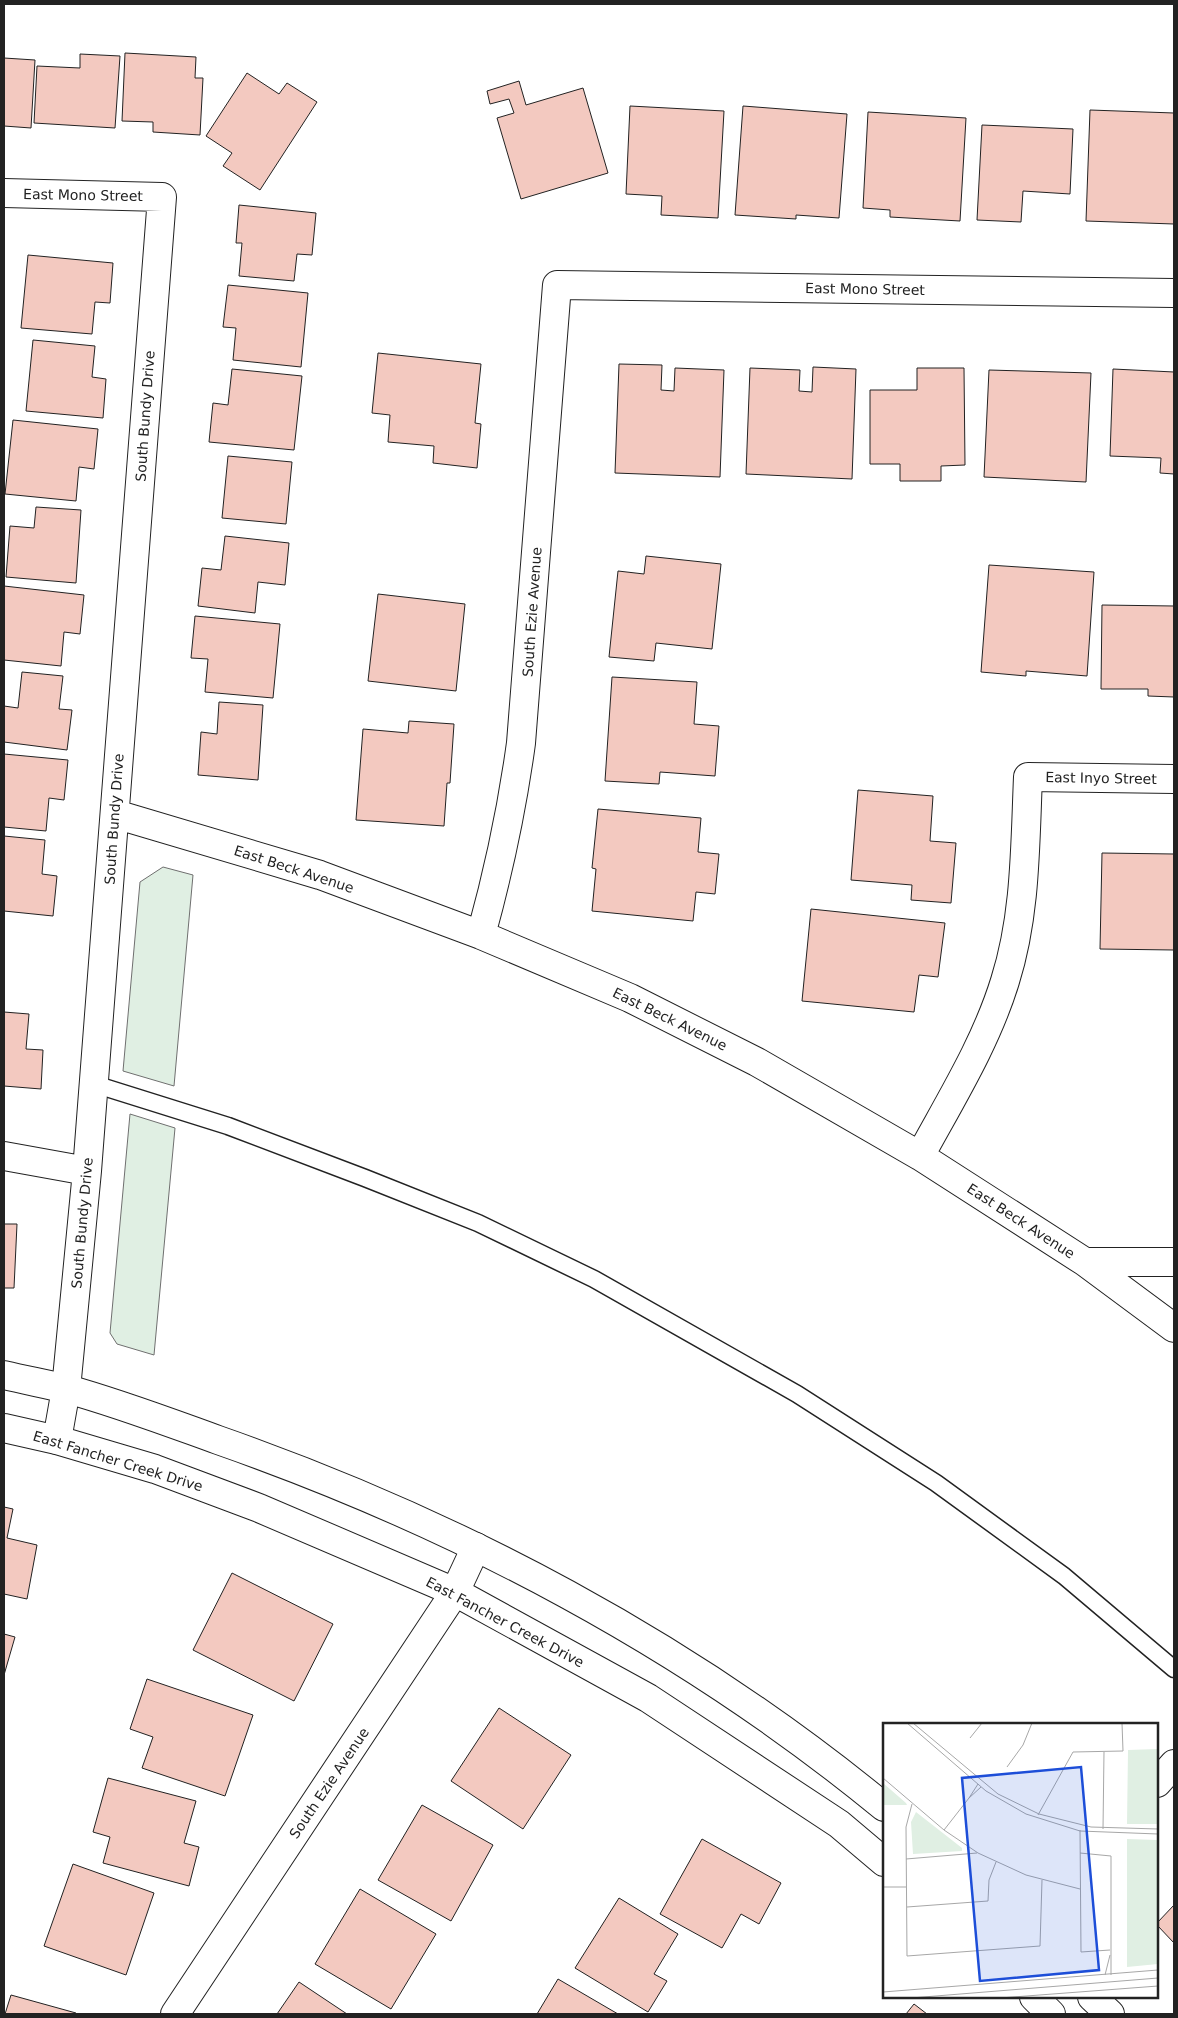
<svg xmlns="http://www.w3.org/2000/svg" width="1178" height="2018" viewBox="0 0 1178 2018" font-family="'DejaVu Sans',sans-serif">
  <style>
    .green { fill: #e0efe3; stroke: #6f6f6f }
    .building { fill: #f3c9c0; stroke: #222 }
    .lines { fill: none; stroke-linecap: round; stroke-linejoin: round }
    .lane-casing { stroke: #222; stroke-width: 19 }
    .street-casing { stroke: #222; stroke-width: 30 }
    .secondary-casing { stroke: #222; stroke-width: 30 }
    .lane { stroke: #fff; stroke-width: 16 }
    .street { stroke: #fff; stroke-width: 28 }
    .secondary { stroke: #fff; stroke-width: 28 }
    .labels { text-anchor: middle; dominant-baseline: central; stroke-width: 4; stroke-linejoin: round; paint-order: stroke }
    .street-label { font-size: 14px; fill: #222; stroke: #fff }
    .inset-road { fill: none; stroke: #a7a7a7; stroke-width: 1 }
    .view { fill: #1d4ed8; fill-opacity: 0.15; stroke: #1d4ed8; stroke-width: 2.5 }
    .inset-edge { fill: none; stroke: #222; stroke-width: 2.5 }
  </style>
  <rect width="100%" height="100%" fill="#fff"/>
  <path class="green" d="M163 867 193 875 174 1086 123 1071 140 882Z
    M130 1114 175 1128 154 1355 117 1344 110 1333Z"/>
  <path class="building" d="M125 53 196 57 195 78H203L200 135 153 132V122L122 121Z
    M80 54 120 56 115 128 34 123 37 66 80 68Z
    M4 58 35 60 31 128 4 126Z
    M247 73 279 94 287 83 317 102 260 190 223 166 232 153 206 136Z
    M519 81 526 105 583 88 608 173 521 199 497 118 514 113 509 99 490 104 487 91Z
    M630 106 724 111 718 218 661 215 662 196 626 194Z
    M743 106 847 114 839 218 796 215V219L735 215Z
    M1090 110 1174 113V224L1086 221Z
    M868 112 966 118 960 221 890 217V210L863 208Z
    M982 125 1073 129 1070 194 1023 191 1021 222 977 220Z
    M239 205 316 213 312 255 297 254 294 281 239 276 242 243H236Z
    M28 255 113 263 110 303 95 302 92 334 21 328Z
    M228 285 308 293 301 367 233 360 236 328 223 327Z
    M33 340 95 346 92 377 106 379 103 418 26 411Z
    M378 353 481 364 475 423 481 424 477 468 433 463 434 446 388 442 390 415 372 413Z
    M619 364 662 365 661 390 674 391 675 368 724 370 720 477 615 473Z
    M813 367 856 369 852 479 746 474 750 368 800 370 799 391 812 392Z
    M917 368H964L965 465 941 466V481H900V464H870V390H917Z
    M232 369 302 376 294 450 209 442 213 403 228 405Z
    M1113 369 1174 372V474L1160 473 1161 458 1110 456Z
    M989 370 1091 373 1086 482 984 477Z
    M13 420 98 429 94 469 79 467 76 501 5 494Z
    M228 456 292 462 286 524 222 518Z
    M36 507 81 510 76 583 6 577 10 526 34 528Z
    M225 536 289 543 285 585 258 582 255 613 198 606 202 568 221 570Z
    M646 556 721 564 712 649 656 643 654 661 609 657 618 571 644 574Z
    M989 565 1094 572 1087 676 1026 671V676L981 672Z
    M4 586 84 595 80 634 64 632 61 666 4 660Z
    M378 594 465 604 456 691 368 681Z
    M1102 605 1174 606V697L1148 696V689H1101Z
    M195 616 280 624 273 698 205 692 208 659 191 658Z
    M22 672 63 676 59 709 72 710 67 750 4 742V706L18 708Z
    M612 677 697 682 694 724 719 726 715 776 660 772 659 784 605 781Z
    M219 702 263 705 258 780 198 775 201 732 217 734Z
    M409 721 454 724 450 783H447L444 826 356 820 363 729 408 733Z
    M4 754 68 760 64 800 49 798 46 831 4 827Z
    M858 790 933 796 930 841 956 843 951 903 911 900 912 885 851 880Z
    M598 809 701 818 698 852 719 854 715 894 696 892 693 921 592 911 596 869 592 868Z
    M4 836 45 840 42 874 57 876 53 916 4 911Z
    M1102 853 1174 854V950L1100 949Z
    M811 909 945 923 938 977 919 975 914 1012 802 1001Z
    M4 1012 29 1014 26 1049 43 1050 41 1089 4 1086Z
    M4 1224H17L14 1288H4Z
    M4 1507 13 1509 7 1538 37 1545 27 1599 4 1594Z
    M232 1573 333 1624 294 1701 193 1650Z
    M4 1634 15 1637 4 1675Z
    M147 1679 253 1715 225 1796 142 1768 153 1737 130 1729Z
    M499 1708 571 1755 523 1829 451 1781Z
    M108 1778 196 1801 184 1843 199 1847 189 1886 103 1863 110 1837 93 1832Z
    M422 1805 493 1845 451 1921 378 1880Z
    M702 1839 781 1883 759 1924 741 1914 722 1948 660 1914Z
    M73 1864 154 1893 126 1975 44 1946Z
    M360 1889 436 1934 391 2009 315 1964Z
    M619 1898 678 1934 654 1974 667 1981 648 2012 575 1968Z
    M1174 1905V1943L1157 1925V1923Z
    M558 1979 618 2014H537Z
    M299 1982 347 2014H277Z
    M11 1995 76 2013V2014H5Z
    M914 2004 927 2014H906Z"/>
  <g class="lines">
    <g class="lane-casing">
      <path id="lane" d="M94 1084 228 1126 365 1178 478 1223 594 1279 797 1394 936 1483 1064 1576 1174 1669"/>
    </g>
    <g class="street-casing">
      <path id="street" d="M4 193 162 197 87 1171 66 1389 57 1440
        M115 814 320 875 481 935 630 998 757 1062 920 1156 1085 1262 1174 1328
        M481 935C499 870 512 809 521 743L557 285 1174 293
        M4 1156 87 1171
        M920 1156C951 1099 986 1043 1005 981 1026 915 1025 845 1028 777L1174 779
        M1085 1262H1174
        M1157 1783 1174 1764
        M175 2014 455 1592 476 1547"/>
    </g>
    <g class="secondary-casing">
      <path id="secondary" d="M4 1375C25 1380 46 1384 67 1389 118 1403 168 1422 218 1440 458 1524 687 1645 884 1807
        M4 1428 57 1440 155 1469 259 1508 455 1592 648 1698 839 1824 884 1862
        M1034 1997 1051 2014
        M1092 1997 1110 2014"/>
    </g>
    <use href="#lane" class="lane"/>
    <use href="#street" class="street"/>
    <use href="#secondary" class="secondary"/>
  </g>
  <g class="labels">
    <g class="street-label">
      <text transform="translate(83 195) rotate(1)">East Mono Street</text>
      <text transform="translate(865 289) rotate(1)">East Mono Street</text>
      <text transform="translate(145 416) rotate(-86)">South Bundy Drive</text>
      <text transform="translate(532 612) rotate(-86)">South Ezie Avenue</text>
      <text transform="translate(1101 778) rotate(1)">East Inyo Street</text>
      <text transform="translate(114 819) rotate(-86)">South Bundy Drive</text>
      <text transform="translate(294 869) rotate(18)">East Beck Avenue</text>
      <text transform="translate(670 1019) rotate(26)">East Beck Avenue</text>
      <text transform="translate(1021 1221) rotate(33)">East Beck Avenue</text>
      <text transform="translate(82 1223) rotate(-85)">South Bundy Drive</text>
      <text transform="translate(118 1461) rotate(17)">East Fancher Creek Drive</text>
      <text transform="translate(505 1622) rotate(28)">East Fancher Creek Drive</text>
      <text transform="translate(329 1783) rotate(-56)">South Ezie Avenue</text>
    </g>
  </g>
  <g transform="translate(883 1723)">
    <rect width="275" height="275" fill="#fff"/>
    <path d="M275 26V101H244L245 27ZM0 60 23 80 24 82H0ZM33 89 79 125V128L30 131 28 99ZM244 116 275 117V241L244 244Z" fill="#e0efe3"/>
    <path class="inset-road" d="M24 0 103 68 143 91 197 108 275 111M30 0 115 71 156 91 208 104 275 106M87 15 99 0M124 44 140 22 149 0M0 55 61 107 95 130 143 152 197 166M95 61 86 75 98 64M29 81 23 104 24 233 157 223 159 157M155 92 190 29 240 28 239 0M220 106 221 29M61 107 86 75M197 107 198 229 227 227M197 130 228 133V252M23 136 94 130M0 164H23M24 184 105 178 106 157 113 139M222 252 227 232M0 269 275 247M28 275 275 255M117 275 275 263"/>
    <path class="view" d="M198 44 216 247 97 258 79 55Z"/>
    <rect width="275" height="275" class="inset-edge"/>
  </g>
  <rect width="1178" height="2018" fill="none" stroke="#222222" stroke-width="10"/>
</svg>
